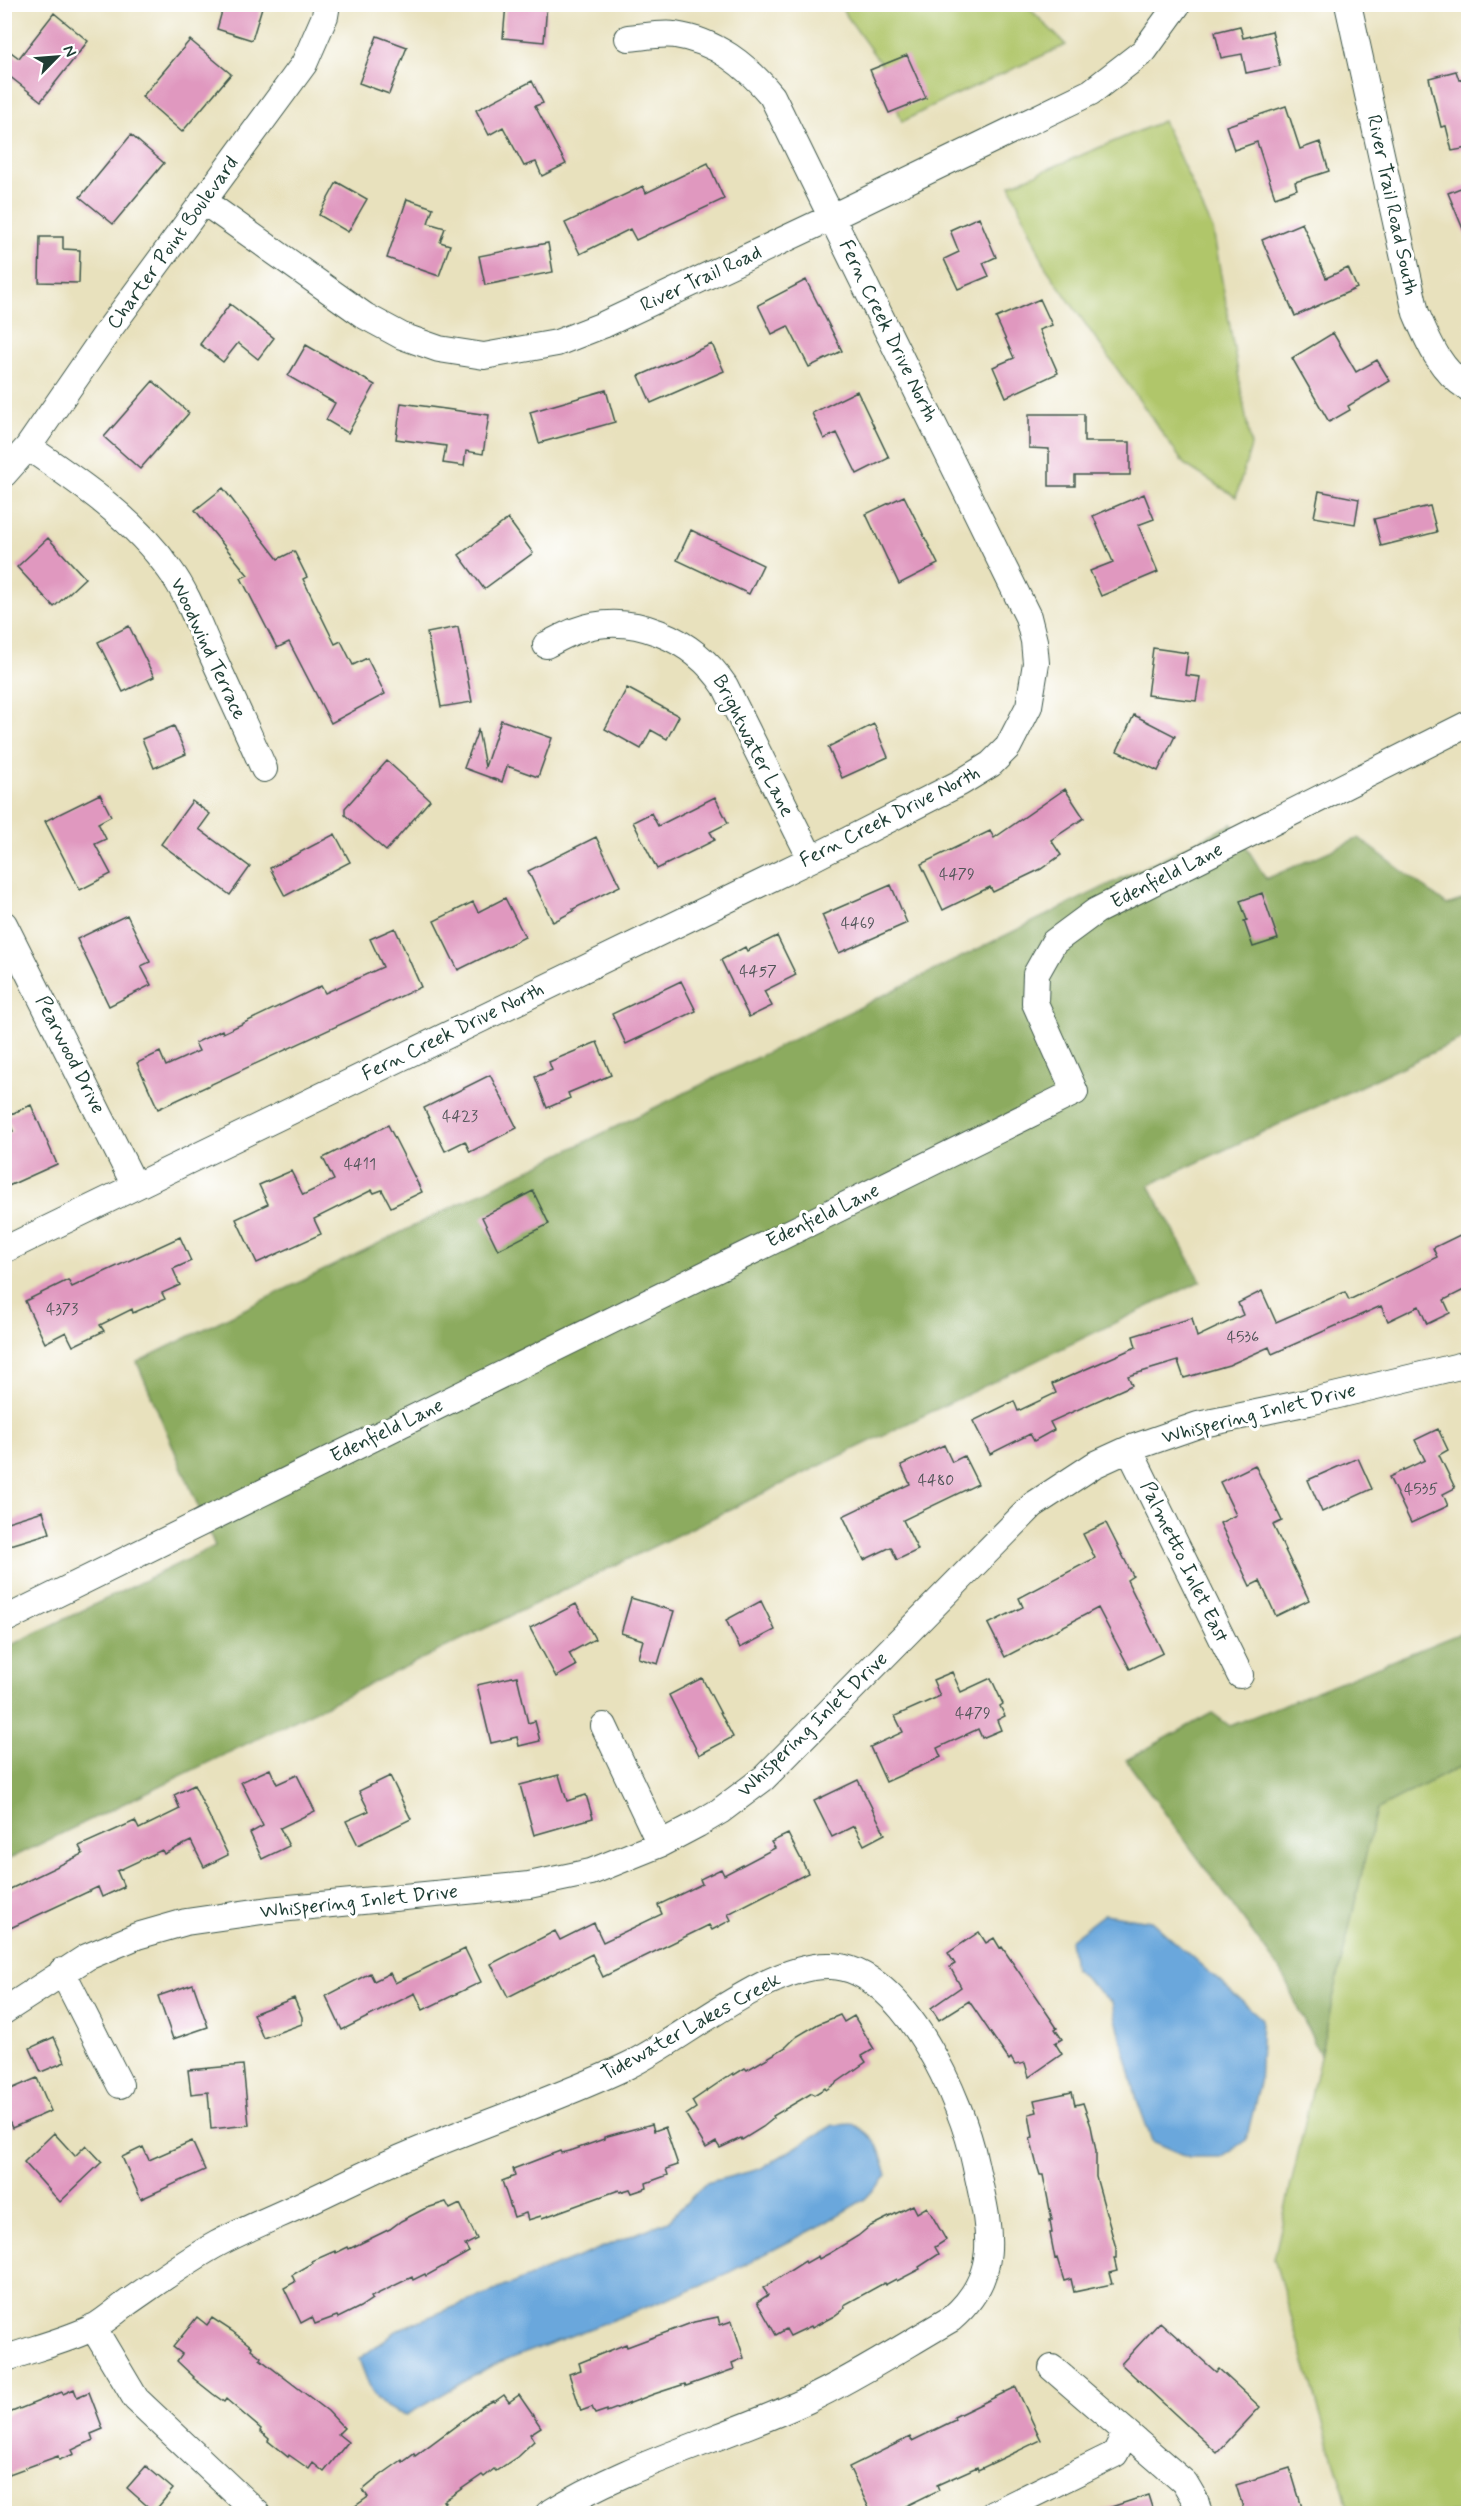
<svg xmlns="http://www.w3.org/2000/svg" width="1473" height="2518" viewBox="0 0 1473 2518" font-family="Mynerve,sans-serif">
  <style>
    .green { fill: #b0c66a; stroke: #68824f; stroke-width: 1.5 }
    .forest { fill: #8cab5e; stroke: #567449; stroke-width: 1.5 }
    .water { fill: #6ba7dc; stroke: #457288; stroke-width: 1.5 }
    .building { fill: #e098bf }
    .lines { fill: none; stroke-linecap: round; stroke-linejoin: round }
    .minor-casing { stroke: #3d5649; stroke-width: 28 }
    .minor { stroke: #fff; stroke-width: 26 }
    .labels { text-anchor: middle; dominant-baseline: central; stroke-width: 6; stroke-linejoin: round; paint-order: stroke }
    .number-label { font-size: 16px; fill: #4f5457 }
    .street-label { font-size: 20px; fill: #1f3d34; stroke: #fff }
  </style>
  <rect width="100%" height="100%" fill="#fff"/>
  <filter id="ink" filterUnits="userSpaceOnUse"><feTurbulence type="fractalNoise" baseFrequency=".0167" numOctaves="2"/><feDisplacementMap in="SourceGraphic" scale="12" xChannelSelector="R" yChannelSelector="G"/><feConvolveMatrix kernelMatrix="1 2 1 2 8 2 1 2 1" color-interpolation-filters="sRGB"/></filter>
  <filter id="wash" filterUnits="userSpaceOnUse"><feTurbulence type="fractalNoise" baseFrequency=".008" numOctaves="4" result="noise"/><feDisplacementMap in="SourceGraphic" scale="24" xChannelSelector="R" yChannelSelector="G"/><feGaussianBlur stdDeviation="1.35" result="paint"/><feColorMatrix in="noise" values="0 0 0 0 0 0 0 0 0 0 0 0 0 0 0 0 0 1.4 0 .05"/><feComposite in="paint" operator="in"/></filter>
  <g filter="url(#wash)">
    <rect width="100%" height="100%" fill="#e8e1bd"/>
    <path class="green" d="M839 5H1026L1066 45 938 103 902 122 881 64Z
      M1163 121 1213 230 1251 446 1236 497 1184 464 1046 268 1010 185Z
      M1468 1762V2513H1350L1274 2259 1376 1810Z"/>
    <path class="forest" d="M1232 824 1266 879 1359 838 1447 905 1468 898V1036L1149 1185 1201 1281 5 1861V1648L215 1546 137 1362Z
      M1468 1630V1762L1376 1810 1320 2055 1281 1971 1126 1760 1212 1713 1230 1726Z"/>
    <path class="water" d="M1104 1914 1151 1921 1262 2019 1259 2087 1246 2140 1221 2157H1189L1152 2141 1137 2100 1112 2003 1074 1968 1070 1940Z
      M853 2124C878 2138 880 2148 887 2176L865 2199 818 2227 702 2286 491 2366 407 2415C373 2408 370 2388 359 2359L399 2329 668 2221 706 2183 760 2169 833 2125Z"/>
    <g id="blocks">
      <path class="building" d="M224 4H263L252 40 217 29Z
        M506 4H547L544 42 503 38Z
        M54 13 88 41 41 101 4 72V47L19 58Z
        M1240 26 1243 38 1272 31 1280 66 1246 73 1242 54 1221 58 1215 32Z
        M377 36 407 47 389 94 359 83Z
        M190 40 231 74 182 132 142 97Z
        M907 55 926 98 889 113 870 70Z
        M1456 71 1459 80 1468 77V148L1452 151 1446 126 1441 127 1429 78Z
        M532 81 543 103 535 106 566 164 542 176 536 162 524 166 503 127 489 135 476 110Z
        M1286 106 1300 149 1320 142 1329 171 1295 182 1297 189 1275 197 1257 142 1234 150 1226 126Z
        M131 135 164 163 113 224 80 197Z
        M708 163 724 199 636 240 630 229 580 254 565 223 643 186 646 193Z
        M337 182 367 199 348 232 319 215Z
        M1468 185V241L1448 193Z
        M407 199 433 208 428 223 445 228 440 242 450 245 439 276 387 258Z
        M979 217 996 257 983 263 989 276 958 289 944 259 959 252 950 230Z
        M1302 223 1326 278 1348 268 1357 288 1295 316 1262 240Z
        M40 237H63V249L80 250 79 283 39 282Z
        M548 243 553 272 485 285 479 256Z
        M806 280 842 351 809 367 788 326 772 334 758 305Z
        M1040 299 1052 325 1039 330 1058 373 1006 397 993 367 1014 358 996 318Z
        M230 304 274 338 258 359 238 343 223 362 200 344Z
        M1333 333 1356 372 1377 360 1390 381 1348 406 1350 410 1329 422 1292 358Z
        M712 344 724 371 651 403 639 376Z
        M306 345 375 385 348 433 326 420 335 403 288 376Z
        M153 381 189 413 140 469 104 437Z
        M606 390 615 422 539 443 530 412Z
        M857 391 889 458 857 474 837 433 824 439 812 413Z
        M401 403 489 415 483 454 466 451 464 466 443 463 446 446 396 439Z
        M1029 414H1084V442H1130V475H1075V486H1049V449L1029 448Z
        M223 488 278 559 294 551 307 577 303 579 335 644 341 641 353 665 367 658 385 694 331 723 289 642 277 648 241 578 248 575 195 510Z
        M1319 491 1359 499 1355 524 1314 517Z
        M1144 494 1154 519 1138 525 1158 572 1101 596 1090 571 1113 562 1093 516Z
        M904 496 938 564 899 584 866 514Z
        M1430 506 1437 532 1381 546 1374 519Z
        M508 519 533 553 484 589 459 555Z
        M691 530 763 565 749 594 677 560Z
        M48 538 85 578 54 607 17 567Z
        M129 626 154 677 123 692 98 642Z
        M458 627 472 702 441 707 427 633Z
        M1153 648 1188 653 1185 675 1200 677 1196 701 1147 695Z
        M627 688 679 716 667 739 651 730 641 749 605 729Z
        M1134 715 1175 736 1158 771 1117 751Z
        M501 720 552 738 538 777 507 766 502 782 464 768 478 730 485 767Z
        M874 724 888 757 842 778 828 747Z
        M174 726 186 754 154 768 142 739Z
        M387 761 430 800 386 851 345 815V808Z
        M1065 789 1084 818 1051 840 1061 855 1041 869 993 892 990 887 943 910 921 864 990 831 994 838Z
        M100 794 111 816 98 823 106 839 95 844 111 874 80 890 45 821Z
        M715 797 728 823 710 832 715 840 657 869 633 822 651 813 658 826Z
        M192 801 210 814 199 829 250 867 230 895 161 844Z
        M335 834 350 862 285 896 270 868Z
        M596 837 620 886 573 909 574 911 553 922 528 871Z
        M891 885 907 923 839 953 822 915Z
        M1262 893 1278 939 1253 947 1244 921 1247 920 1240 901Z
        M505 898 525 937 458 970 434 921 473 902 478 912Z
        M127 915 150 962 141 966 151 985 109 1006 77 939Z
        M395 928 421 987 158 1109 137 1063 160 1052 166 1066 199 1051 195 1043 222 1030 223 1033 321 986 325 993 383 967 370 939Z
        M777 936 796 975 764 991 772 1006 749 1017 721 960 745 947 747 951Z
        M681 981 696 1011 626 1044 612 1014Z
        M597 1042 611 1075 568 1093 570 1098 547 1108 535 1077 552 1070 549 1062Z
        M490 1075 517 1128 470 1152 465 1141 445 1151 424 1108Z
        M31 1105 57 1164 4 1188V1135L13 1131 7 1116Z
        M388 1125 422 1192 391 1207 382 1190 374 1193 372 1190 314 1219 321 1234 257 1263 236 1219 268 1204 259 1185 291 1171 303 1195 334 1180 323 1158Z
        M533 1191 549 1224 498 1250 482 1217Z
        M1468 1231V1288L1444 1300 1450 1313 1427 1324 1419 1306 1388 1321 1381 1306 1272 1354 1269 1347 1229 1365 1184 1378 1178 1361 1128 1376 1132 1385 1050 1422 1054 1430 1034 1441 1030 1434 990 1454 973 1421 1014 1401 1018 1411 1056 1393 1052 1384 1136 1347 1133 1336 1192 1318 1197 1337 1243 1315 1238 1303 1262 1291 1276 1322 1345 1292 1349 1300 1437 1257 1433 1248Z
        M180 1237 191 1261 173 1269 180 1285 162 1293 165 1299 133 1313 132 1309 100 1325 104 1331 73 1346 66 1332 45 1343 25 1301 68 1280 72 1287Z
        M1438 1429 1448 1450 1439 1455 1455 1488 1443 1494 1448 1506 1411 1523 1389 1477 1425 1460 1415 1440Z
        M944 1445 952 1462 964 1456 978 1484 903 1520 918 1550 897 1560 891 1547 864 1560 843 1516 910 1484 901 1465Z
        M1358 1458 1372 1489 1322 1512 1308 1480Z
        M1255 1465 1282 1521 1273 1525 1309 1600 1276 1616 1260 1581 1250 1586 1220 1523 1236 1515 1220 1482Z
        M43 1511 50 1533 4 1547V1523Z
        M1106 1523 1133 1576 1127 1580 1163 1653 1130 1669 1098 1608 1005 1657 988 1624 1023 1607 1019 1598 1095 1558 1083 1534Z
        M631 1598 674 1611 658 1664 638 1658 643 1640 621 1633Z
        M761 1601 775 1630 740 1648 726 1620Z
        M576 1604 595 1639 569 1653 576 1666 556 1677 530 1628Z
        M952 1672 961 1692 991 1678 1003 1704 1000 1706 1005 1716 997 1720 1001 1730 982 1738 978 1729 937 1748 941 1757 886 1782 870 1747 903 1732 895 1716 940 1696 933 1680Z
        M517 1676 528 1723 535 1721 540 1741 519 1746 517 1737 491 1743 477 1685Z
        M702 1678 733 1737 699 1755 669 1695Z
        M270 1769 277 1784 297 1775 315 1811 280 1828 289 1846 262 1859 250 1833 263 1826 241 1782Z
        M559 1775 567 1801 586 1795 593 1818 534 1835 520 1785Z
        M390 1776 411 1819 358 1845 346 1821 369 1811 359 1791Z
        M858 1780 885 1834 864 1845 854 1826 832 1837 814 1801Z
        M194 1785 228 1855 204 1867 191 1841 164 1854 162 1850 117 1871 124 1887 102 1897 98 1887 4 1931V1892L83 1854 79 1846 135 1821 139 1829 180 1809 174 1795Z
        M788 1834 808 1873 728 1914 731 1920 712 1930 709 1925 603 1977 592 1954 508 1997 491 1964 555 1931 560 1940 594 1923 603 1942 662 1914 658 1905 702 1884 700 1879 721 1869 724 1875 775 1848 771 1842Z
        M979 1932 986 1943 994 1938 1000 1948 1002 1947 1057 2028 1055 2029 1062 2039 1055 2043 1062 2054 1029 2077 1025 2063 1015 2065 1011 2058 1009 2060 969 2001 939 2020 931 2008 961 1987 950 1967 955 1964 948 1953Z
        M465 1949 481 1982 423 2010 415 1993 342 2030 326 1996 370 1973 374 1981 390 1973 395 1983Z
        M193 1984 208 2027 173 2039 158 1996Z
        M294 1998 302 2017V2024L263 2038 253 2014Z
        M840 2015 844 2022 854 2016 874 2049 862 2056 866 2062 826 2090 825 2088 814 2095 812 2093 773 2116 774 2118 763 2127 742 2140 741 2138 720 2148 716 2142 706 2148 686 2115 696 2108 692 2101 733 2073 734 2075 745 2068 747 2070 786 2047 796 2037 818 2024Z
        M54 2037 65 2062 41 2072 30 2048Z
        M243 2065 249 2125 211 2129 208 2092 191 2094 188 2070Z
        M37 2078 51 2111 12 2128 4 2110V2092Z
        M1072 2092 1075 2105 1083 2103 1091 2126 1096 2151V2177L1116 2248V2258H1114L1117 2271 1109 2273 1112 2284 1074 2292 1071 2279 1064 2281 1057 2258 1055 2259 1050 2233H1052L1050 2220H1052L1043 2175H1040L1036 2162 1030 2138 1033 2137 1029 2114 1037 2112 1034 2100Z
        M652 2124 654 2131 665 2127 678 2165 666 2169 668 2175 646 2183 647 2188 632 2193 630 2189 620 2192 619 2190 542 2218 541 2216 528 2220 526 2213 514 2217 502 2181 515 2176 513 2169 560 2151 561 2153 573 2150 604 2139V2137Z
        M54 2133 75 2156 86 2145 102 2162 60 2202 24 2162Z
        M192 2141 205 2170 141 2199 122 2157 143 2147 149 2160Z
        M446 2202 450 2209 460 2204 477 2239 465 2245 469 2252 426 2276 425 2274 413 2280 412 2277 371 2297 372 2299 360 2307 338 2318 337 2316 315 2324 312 2317 301 2323 284 2288 295 2282 292 2275 313 2263 312 2261 335 2251 336 2253 348 2247 349 2249 390 2229 401 2221 424 2209Z
        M913 2205 917 2213 927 2207 946 2240 935 2247 939 2254 919 2267 920 2269 897 2281 896 2279 885 2285 884 2283 844 2305 845 2308 834 2316 812 2328 811 2326 790 2336 786 2329 776 2335 757 2302 768 2295 763 2288 805 2261 806 2263 818 2256 819 2259 830 2253 858 2236 869 2227Z
        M197 2317 207 2325 212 2318 232 2331 252 2347 251 2349 261 2357 260 2359 328 2411 344 2428 338 2434 348 2442 324 2472 313 2463 309 2469 289 2455 288 2457 268 2441 269 2439 260 2431 261 2429 226 2399 224 2402 213 2394 193 2378 194 2377 177 2361 182 2354 173 2347Z
        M718 2317 720 2325 732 2321 744 2358 732 2363 734 2369 686 2386 685 2384 654 2394 607 2412V2410L595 2414 592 2407 581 2411 569 2374 581 2370 579 2363 626 2344 627 2347 694 2322Z
        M1160 2322 1216 2372 1219 2369 1260 2407 1217 2453 1121 2364Z
        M1016 2387 1041 2440 978 2470 977 2467 937 2485 939 2490 890 2514H872L849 2467 910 2437 912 2441 955 2420 954 2417Z
        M74 2389 77 2397 89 2392 103 2429 91 2434 93 2440 72 2450 74 2454 59 2460 58 2456 4 2476V2415L62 2392 63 2394Z
        M504 2395 509 2402 519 2395 541 2427 530 2434 534 2441 517 2457 496 2471 494 2469 484 2477 482 2475 444 2501 446 2502 431 2514H344L368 2497 363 2490 381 2475 402 2460 403 2462 414 2454 415 2456 484 2405 493 2401 494 2402Z
        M146 2466 173 2489 154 2512 127 2488Z
        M1290 2468 1304 2514H1245L1236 2485Z
        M1148 2495 1154 2514H1102V2510Z"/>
    </g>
  </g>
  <g filter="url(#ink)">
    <use href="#blocks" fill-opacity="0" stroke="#3d5649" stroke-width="1.5"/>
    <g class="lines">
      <g class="minor-casing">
        <path id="minor" d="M1348 4 1416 313C1428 341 1440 371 1468 388
          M203 201 365 316 402 336 439 349 484 356 557 343 603 325 832 217 1091 92 1144 51 1178 4
          M28 447C79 482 134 519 170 570 187 593 197 621 209 648 227 688 246 728 264 769
          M4 474 28 447 108 331 304 64 325 16 327 4
          M546 645C556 640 565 635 575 631 631 610 694 639 725 686L811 859
          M4 924 135 1186
          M4 1250 811 859 960 783 991 764 1008 747 1029 706 1036 663 1034 641 1028 617 772 96C746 65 716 41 675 35 660 33 642 37 628 38
          M1129 1449 1240 1675
          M4 1620 1075 1092 1035 1003 1036 974 1054 942 1096 911 1468 724
          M604 1726 660 1844
          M62 1971 120 2085
          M4 2011 87 1957 137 1936 186 1922 269 1910 529 1885 591 1872 660 1844 698 1824 720 1811 764 1778 1033 1505 1094 1465 1129 1449 1198 1425 1309 1402 1468 1364
          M93 2327 136 2399 258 2514
          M4 2359C32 2349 69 2340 94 2327 105 2321 116 2311 127 2303 156 2283 186 2261 217 2244 245 2229 275 2217 303 2204 338 2188 372 2170 408 2155 480 2124 556 2100 627 2066 684 2039 769 1963 831 1966 904 1968 963 2103 975 2163 988 2224 1005 2273 951 2319 904 2346 857 2377 808 2400 722 2440 628 2463 548 2514
          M1052 2368 1185 2483 1195 2500 1199 2514
          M993 2514 1115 2454 1126 2432"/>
      </g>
      <use href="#minor" class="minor"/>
    </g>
  </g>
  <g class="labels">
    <g class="number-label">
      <text x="957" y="874">4479</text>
      <text x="858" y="923">4469</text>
      <text x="758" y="971">4457</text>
      <text x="460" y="1116">4423</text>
      <text x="360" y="1164">4411</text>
      <text x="62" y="1309">4373</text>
      <text x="1243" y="1337">4536</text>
      <text x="936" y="1480">4480</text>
      <text x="1421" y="1489">4535</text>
      <text x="973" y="1713">4479</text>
    </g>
    <g class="street-label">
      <text transform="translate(1392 205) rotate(78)">River Trail Road South</text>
      <text transform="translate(173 243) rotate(-54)">Charter Point Boulevard</text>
      <text transform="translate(701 279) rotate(-25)">River Trail Road</text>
      <text transform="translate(888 331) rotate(64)">Fern Creek Drive North</text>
      <text transform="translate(208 649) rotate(65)">Woodwind Terrace</text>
      <text transform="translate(753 746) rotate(63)">Brightwater Lane</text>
      <text transform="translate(890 817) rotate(-27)">Fern Creek Drive North</text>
      <text transform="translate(1167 876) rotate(-27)">Edenfield Lane</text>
      <text transform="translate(453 1032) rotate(-26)">Fern Creek Drive North</text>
      <text transform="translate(70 1055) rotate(63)">Pearwood Drive</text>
      <text transform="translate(823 1216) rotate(-26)">Edenfield Lane</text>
      <text transform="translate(1259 1414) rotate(-14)">Whispering Inlet Drive</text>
      <text transform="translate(387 1431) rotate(-26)">Edenfield Lane</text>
      <text transform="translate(1184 1562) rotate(64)">Palmetto Inlet East</text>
      <text transform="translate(813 1725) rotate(-44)">Whispering Inlet Drive</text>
      <text transform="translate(359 1902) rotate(-6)">Whispering Inlet Drive</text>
      <text transform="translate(691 2027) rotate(-29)">Tidewater Lakes Creek</text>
    </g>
  </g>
  <rect width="1473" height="2518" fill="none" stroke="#fff" stroke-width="24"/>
  <g transform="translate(57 57) rotate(65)" stroke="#ffffff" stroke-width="4.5" paint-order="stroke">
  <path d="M0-4.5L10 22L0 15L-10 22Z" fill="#1f3d34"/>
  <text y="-9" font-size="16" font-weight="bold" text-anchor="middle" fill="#1f3d34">N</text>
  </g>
</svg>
